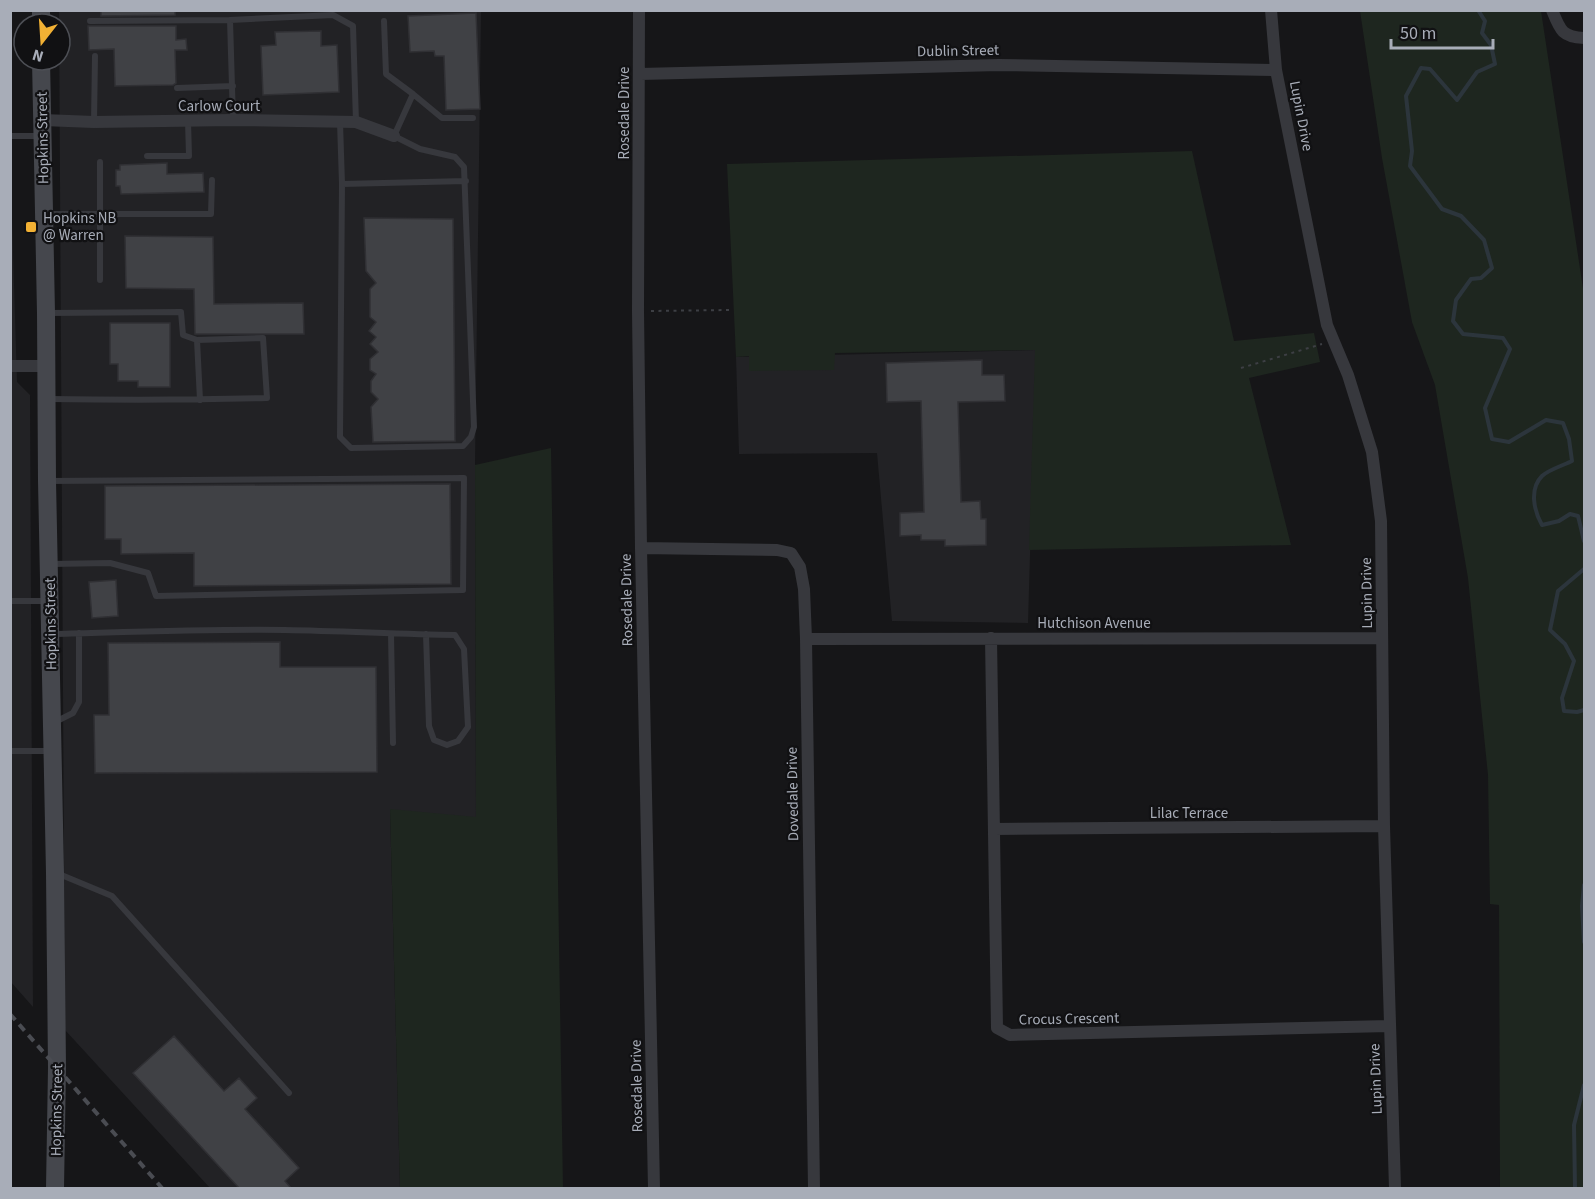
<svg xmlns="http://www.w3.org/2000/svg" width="1595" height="1199" viewBox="0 0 1595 1199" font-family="'Source Sans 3',sans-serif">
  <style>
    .built { fill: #222225 }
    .green { fill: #1e261f }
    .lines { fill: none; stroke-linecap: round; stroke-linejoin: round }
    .stream { stroke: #2c353c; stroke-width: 4 }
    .building { fill: #404145; stroke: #303034; stroke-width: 1.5 }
    .path { stroke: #3d3f44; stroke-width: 2; stroke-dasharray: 3 4.5; stroke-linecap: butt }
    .lane { stroke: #37383d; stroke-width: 6 }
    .street { stroke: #37383d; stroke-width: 12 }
    .secondary { stroke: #45474d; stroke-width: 18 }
    .rail { stroke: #4a4c52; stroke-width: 4; stroke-dasharray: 8 6; stroke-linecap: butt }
    .poi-dot { fill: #f2b134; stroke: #111113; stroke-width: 2 }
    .labels { text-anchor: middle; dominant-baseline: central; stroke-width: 4.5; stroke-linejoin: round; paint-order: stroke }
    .street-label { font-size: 15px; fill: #a8adb8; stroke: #111113 }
    .poi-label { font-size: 15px; fill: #a8adb8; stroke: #111113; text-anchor: start }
  </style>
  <rect width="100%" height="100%" fill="#161618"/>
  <path class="built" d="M59 11H481L475 465 476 818 390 810 400 1188H210L65 1030Z
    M10 16 12 218 17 382 30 395 33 1007 10 981Z
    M1036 350 1028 623 892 621 877 453 739 454 736 357Z"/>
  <path class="green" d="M1360 11H1541L1584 295V1188H1500L1499 905 1490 904 1488 775 1468 578 1435 385 1412 322 1382 158Z
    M1192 151 1234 341 1314 333 1320 362 1249 378 1291 545 1029 550 1035 350 835 353 834 370 749 371V356L736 357 727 164Z
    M551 448 563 1188H400L390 809 476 817 475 465Z"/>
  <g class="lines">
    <path class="stream" d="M1478 10 1485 21 1482 33 1491 45 1495 64 1477 72 1457 100 1430 69 1421 68 1406 96 1412 151 1410 166 1442 209 1461 216 1484 240 1492 268 1481 278 1471 279 1456 300 1453 321 1463 334 1503 338 1510 349 1485 408 1492 439 1509 442 1546 420 1563 423 1569 439 1572 461C1564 465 1548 470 1542 476 1529 489 1534 511 1542 525L1559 521 1570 514 1578 516 1584 541
      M1584 569 1558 591 1550 630 1565 644 1574 661 1562 698 1564 711 1577 712 1584 710
      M1584 885 1582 906 1584 942
      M1575 1188 1574 1125 1584 1085"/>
  </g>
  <path class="building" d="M101 10H175V15L101 16Z
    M476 13 480 109 446 110 444 56H435L434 51 410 52 408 16Z
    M88 26H176V40L186 39 187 50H175L176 83 173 85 115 86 114 49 89 50Z
    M321 31V46L337 45 339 92 263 95 261 46 276 45 275 32Z
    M167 163V174L203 173 204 192 121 194 120 186H116V170H120V165Z
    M364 218 453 219 455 441 373 442 371 407 378 399 371 392V381L376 374 370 370V359L378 352 370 344 376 337 369 331 376 322 370 317V289L376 283 366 271Z
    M125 236 213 237 214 304 303 303 304 334H195L194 289 126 288Z
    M110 323H170V387H138V381H118V364H110Z
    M982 360V375H1004L1005 401 958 402 961 502 980 501 981 519H986V545L945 546V540H921V535L900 536V513L924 512 921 401 887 402 886 363Z
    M450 484 451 584 194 586V553L121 554V539H105V486Z
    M116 580 118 616 92 618 89 582Z
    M280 642V667H376L377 772 95 773 94 715H109L108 643Z
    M174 1036 224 1091 239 1078 257 1098 245 1109 299 1168 285 1181 291 1188H239L133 1073Z"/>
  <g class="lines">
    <path class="path" d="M651 311 729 310
      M1241 368 1322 344"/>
    <path class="lane" d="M90 21 230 20
      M384 21 386 74 413 94
      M177 88 233 86
      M233 120 230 20 333 15 353 26 356 122
      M94 122 95 56
      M340 122 342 184 466 181
      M10 136H39
      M147 156H189L188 121
      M100 162V280
      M342 184 340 437 351 448 463 446 471 437 474 427 464 167 455 157 420 149 394 136 413 94 442 118H473
      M47 214H211L212 180
      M47 313 181 312 183 335 197 340
      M50 399C122 400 194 400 267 398L263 338 197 340 200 400
      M48 481 464 478 463 590 156 596 148 573 110 563 51 564
      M10 601H47
      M52 634C130 632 208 629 285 630 342 631 398 634 455 635L464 649 468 727 458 741 447 745 434 740 429 726 426 634
      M391 634 393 743
      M55 722 73 713 79 702V633
      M10 751H50
      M59 874 112 896 289 1093"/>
    <path class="street" d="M639 10 638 311 641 548 654 1188
      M1271 10 1276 70 1327 325 1348 375 1372 452 1381 521 1384 826 1395 1188
      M1552 10C1560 30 1562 37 1584 38
      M640 74 999 65 1276 70
      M43 120 94 122 233 120 356 122 394 136
      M10 366H46
      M641 548 777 550 791 553 800 567 804 589 806 639 814 1188
      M991 638 997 1028 1010 1035 1389 1026
      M806 639 1382 638
      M994 829 1384 826"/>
    <path class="secondary" d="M41 10V24
      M41 60 46 313 47 481 55 873 57 1068 55 1188"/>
    <path class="rail" d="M10 1014 162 1188"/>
  </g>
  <rect class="poi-dot" x="25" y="221" width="12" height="12" rx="3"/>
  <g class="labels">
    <g class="street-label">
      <text transform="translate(958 51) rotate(-1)">Dublin Street</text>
      <text x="219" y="106">Carlow Court</text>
      <text transform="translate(624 113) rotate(-90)">Rosedale Drive</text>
      <text transform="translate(1301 116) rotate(79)">Lupin Drive</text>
      <text transform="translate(43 138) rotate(-91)">Hopkins Street</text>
      <text transform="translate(1367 593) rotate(-91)">Lupin Drive</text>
      <text transform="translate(627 600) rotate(-91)">Rosedale Drive</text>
      <text x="1094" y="623">Hutchison Avenue</text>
      <text transform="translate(51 624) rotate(-91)">Hopkins Street</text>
      <text transform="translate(793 794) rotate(-91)">Dovedale Drive</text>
      <text x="1189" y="813">Lilac Terrace</text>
      <text transform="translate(1069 1019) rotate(-1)">Crocus Crescent</text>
      <text transform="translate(1376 1079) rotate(-92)">Lupin Drive</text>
      <text transform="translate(637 1086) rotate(-91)">Rosedale Drive</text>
      <text transform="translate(57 1110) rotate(-89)">Hopkins Street</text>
    </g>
    <g class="poi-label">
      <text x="43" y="218">Hopkins NB<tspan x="43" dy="17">@ Warren</tspan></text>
    </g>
  </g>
  <rect width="1595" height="1199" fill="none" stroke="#a8adb8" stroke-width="24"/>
  <g transform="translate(42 42) rotate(197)"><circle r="28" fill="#111113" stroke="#4d4f55" stroke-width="1.5"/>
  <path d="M0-4.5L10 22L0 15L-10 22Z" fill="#f2b134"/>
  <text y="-9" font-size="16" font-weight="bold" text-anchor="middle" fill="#a8adb8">N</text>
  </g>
  <path d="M1391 39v9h102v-9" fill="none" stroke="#a8adb8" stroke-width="3"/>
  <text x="1400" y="39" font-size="18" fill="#a8adb8" stroke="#111113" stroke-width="4.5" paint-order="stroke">50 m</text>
</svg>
